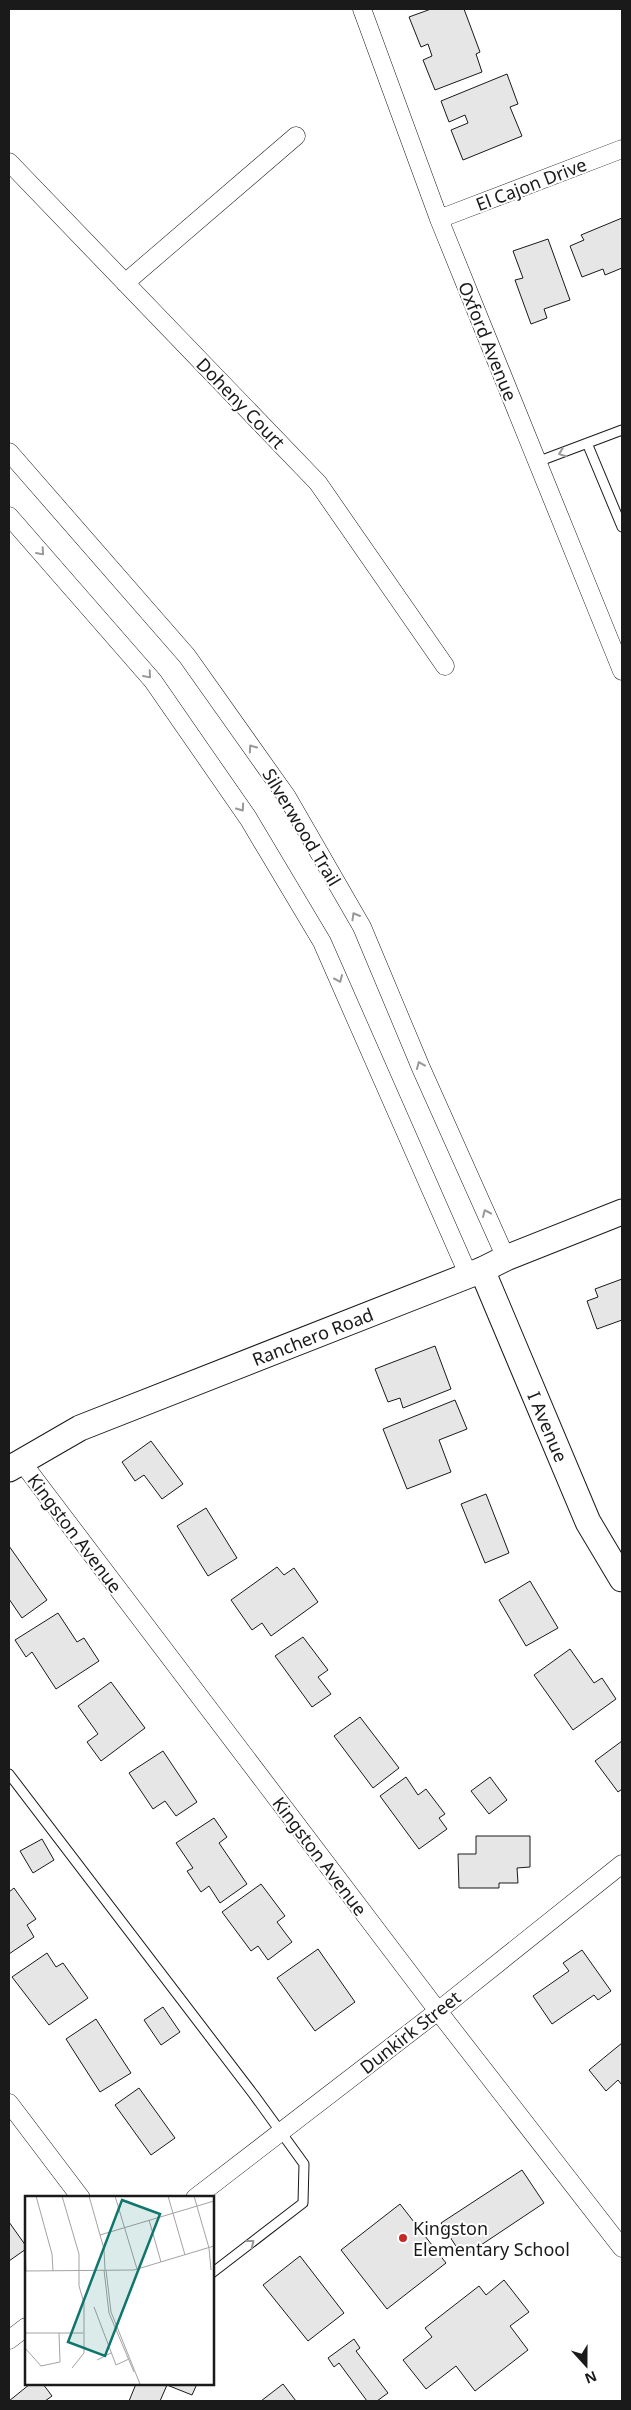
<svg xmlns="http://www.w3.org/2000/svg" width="631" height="2410" viewBox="0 0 631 2410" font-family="'Noto Sans',sans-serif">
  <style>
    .building { fill: #e6e6e6; stroke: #1a1a1a }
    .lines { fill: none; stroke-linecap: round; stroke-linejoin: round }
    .service-casing { stroke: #1a1a1a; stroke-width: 11 }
    .minor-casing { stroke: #1a1a1a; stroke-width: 19 }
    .secondary-casing { stroke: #1a1a1a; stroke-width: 27 }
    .service { stroke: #fff; stroke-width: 9 }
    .minor { stroke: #fff; stroke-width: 18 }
    .secondary { stroke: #fff; stroke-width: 25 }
    .oneway { stroke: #989898 }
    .poi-dot { fill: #c62828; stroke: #fff; stroke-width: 2 }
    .labels { text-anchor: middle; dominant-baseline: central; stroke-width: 4; stroke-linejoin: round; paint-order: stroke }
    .street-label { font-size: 18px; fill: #1a1a1a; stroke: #fff }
    .poi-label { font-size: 18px; fill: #1a1a1a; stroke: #fff; text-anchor: start }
    .inset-road { fill: none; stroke: #a3a3a3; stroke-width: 1 }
    .view { fill: #0f766e; fill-opacity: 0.15; stroke: #0f766e; stroke-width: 2.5 }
    .inset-edge { fill: none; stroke: #1a1a1a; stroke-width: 2.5 }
  </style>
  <rect width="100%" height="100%" fill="#fff"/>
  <path class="building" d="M431 9H464L480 52 476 54 482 72 435 90 423 60 432 56 428 44 421 47 409 17Z
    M507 74 518 104 510 107 522 136 463 160 451 130 468 123 465 115 449 122 441 101Z
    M622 218V268L605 275 603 269 582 277 570 246 584 240 581 235Z
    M548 239 570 300 544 309 547 318 531 324 515 280 523 278 513 251Z
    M622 1279V1320L597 1329 587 1301 598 1297 595 1289Z
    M435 1346 451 1389 403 1408 400 1398 388 1402 375 1369Z
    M455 1400 467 1429 439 1440 451 1472 407 1489 383 1429Z
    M151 1441 183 1484 162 1499 144 1475 135 1481 122 1462Z
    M486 1494 509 1553 485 1563 461 1504Z
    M206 1508 237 1558 208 1576 177 1526Z
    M9 1546 47 1600 22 1618 9 1599Z
    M277 1567 284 1575 294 1568 318 1602 271 1636 262 1623 252 1630 231 1600Z
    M530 1581 558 1628 526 1646 499 1600Z
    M58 1613 77 1642 84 1638 99 1661 56 1689 32 1652 26 1657 15 1640Z
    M303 1637 328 1670 318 1677 331 1694 312 1707 275 1656Z
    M570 1649 594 1683 602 1678 616 1699 573 1730 534 1675Z
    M111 1682 145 1728 101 1761 87 1742 98 1734 78 1706Z
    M360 1717 399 1768 373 1788 334 1736Z
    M622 1741V1789L618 1792 595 1761Z
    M163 1751 197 1802 176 1816 165 1801 153 1809 129 1773Z
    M406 1777 418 1795 426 1789 445 1814 439 1818 447 1829 419 1849 380 1796Z
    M490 1777 507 1800 489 1814 471 1791Z
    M214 1818 227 1837 219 1843 247 1884 220 1903 209 1886 201 1892 187 1871 193 1868 176 1843Z
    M476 1836H530V1867L517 1868 518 1883H499V1888H459L458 1854H476Z
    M42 1839 54 1860 33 1873 20 1851Z
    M261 1884 285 1916 277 1922 292 1942 268 1960 258 1946 251 1951 222 1912Z
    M14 1888 36 1919 27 1925 34 1937 9 1954V1892Z
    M318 1949 355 2002 315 2031 277 1978Z
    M582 1950 611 1991 598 2000 594 1995 552 2024 533 1996 569 1971 563 1963Z
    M47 1953 56 1967 63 1963 88 1998 49 2025 12 1977Z
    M163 2007 180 2032 161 2045 144 2020Z
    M96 2019 131 2073 100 2092 66 2039Z
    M622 2043V2085L618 2080 606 2091 589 2070Z
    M139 2088 175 2138 151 2155 115 2105Z
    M522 2170 544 2203 463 2257 441 2223Z
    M400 2204 446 2263 387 2309 341 2250Z
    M9 2222 26 2246V2249L9 2261Z
    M300 2256 344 2313 308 2341 263 2285Z
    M504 2280 529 2312 510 2326 528 2350 475 2391 456 2366 426 2389 403 2360 432 2337 425 2328 479 2286 486 2295Z
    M354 2339 360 2348 356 2351 388 2393 377 2401H367L339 2363 334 2367 328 2358Z
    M30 2384H43L52 2396 45 2401H9Z
    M136 2384H197L192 2395 167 2385 160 2401H129Z
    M283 2384 296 2401H261Z"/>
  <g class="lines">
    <g class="service-casing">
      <path id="service" d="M587 443 622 527
        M537 462 622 430
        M9 1774 254 2095 304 2164 303 2203 212 2273"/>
    </g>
    <g class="minor-casing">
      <path id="minor" d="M362 9 439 219 622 671
        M9 162 318 483 445 666
        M439 219 622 149
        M125 283 296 136
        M9 452 187 656 287 797 362 927 421 1068 506 1258
        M9 516 153 681 248 818 322 942 468 1274
        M21 1461 438 2011 622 2248
        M9 2103 81 2198
        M195 2198 438 2011 622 1864
        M9 2340 26 2327"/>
    </g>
    <g class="secondary-casing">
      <g id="secondary">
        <path id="s1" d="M482 1270 588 1522 622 1579"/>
        <path id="s2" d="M9 1469 80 1428 482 1270 506 1258 622 1212"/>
      </g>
    </g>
    <use href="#service" class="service"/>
    <use href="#minor" class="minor"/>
    <use href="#secondary" class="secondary"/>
  </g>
  <defs><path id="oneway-chevron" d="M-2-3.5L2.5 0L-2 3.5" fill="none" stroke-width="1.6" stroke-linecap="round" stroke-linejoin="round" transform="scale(1.25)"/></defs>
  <g class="oneway">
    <use href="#oneway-chevron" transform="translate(562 453) rotate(159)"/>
    <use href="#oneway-chevron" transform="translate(41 552) rotate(49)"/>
    <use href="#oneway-chevron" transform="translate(148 675) rotate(49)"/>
    <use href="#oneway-chevron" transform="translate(252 748) rotate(-125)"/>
    <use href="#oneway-chevron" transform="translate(241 808) rotate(55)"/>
    <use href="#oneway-chevron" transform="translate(355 916) rotate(-120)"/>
    <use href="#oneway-chevron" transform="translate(339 979) rotate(66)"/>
    <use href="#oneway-chevron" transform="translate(420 1065) rotate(-113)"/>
    <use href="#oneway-chevron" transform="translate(486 1213) rotate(-114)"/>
    <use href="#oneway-chevron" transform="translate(251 2243) rotate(-38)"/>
  </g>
  <circle class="poi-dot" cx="403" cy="2238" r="5"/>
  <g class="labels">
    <g class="street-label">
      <text transform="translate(531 184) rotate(-21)">El Cajon Drive</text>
      <text transform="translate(488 341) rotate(68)">Oxford Avenue</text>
      <text transform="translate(241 403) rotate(46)">Doheny Court</text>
      <text transform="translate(302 827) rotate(59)">Silverwood Trail</text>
      <text stroke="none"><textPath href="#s2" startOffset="332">Ranchero Road</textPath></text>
      <text stroke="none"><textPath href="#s1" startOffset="170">I Avenue</textPath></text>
      <text transform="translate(75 1533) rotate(53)">Kingston Avenue</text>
      <text transform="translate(320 1856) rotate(53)">Kingston Avenue</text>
      <text transform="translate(410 2032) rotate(-38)">Dunkirk Street</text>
    </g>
    <g class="poi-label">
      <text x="413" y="2228">Kingston<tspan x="413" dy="21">Elementary School</tspan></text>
    </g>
  </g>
  <g transform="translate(25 2196)">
    <rect width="189" height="189" fill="#fff"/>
    <path class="inset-road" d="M11 0 27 58 28 75M37 0 54 58V90L59 107V157L47 172M64 0 79 53 80 74M90 0 112 73M143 0 160 59M169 0 184 52 186 74M124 24 136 66M75 39 189 5M0 54 1 75M79 74 84 117 109 176M81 74 86 116 115 188M0 75 109 74 189 50M69 111 91 169 104 163M0 137H58M0 152 16 170 35 166 34 137M72 164 86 157"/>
    <path class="view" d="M97 4 135 18 80 160 43 146Z"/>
    <rect width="189" height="189" class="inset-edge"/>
  </g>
  <rect width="631" height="2410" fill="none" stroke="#1a1a1a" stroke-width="20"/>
  <g transform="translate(586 2365) rotate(159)" stroke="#ffffff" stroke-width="4" paint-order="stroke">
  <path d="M0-4L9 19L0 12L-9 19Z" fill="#1a1a1a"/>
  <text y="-8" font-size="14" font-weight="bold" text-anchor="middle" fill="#1a1a1a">N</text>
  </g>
</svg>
